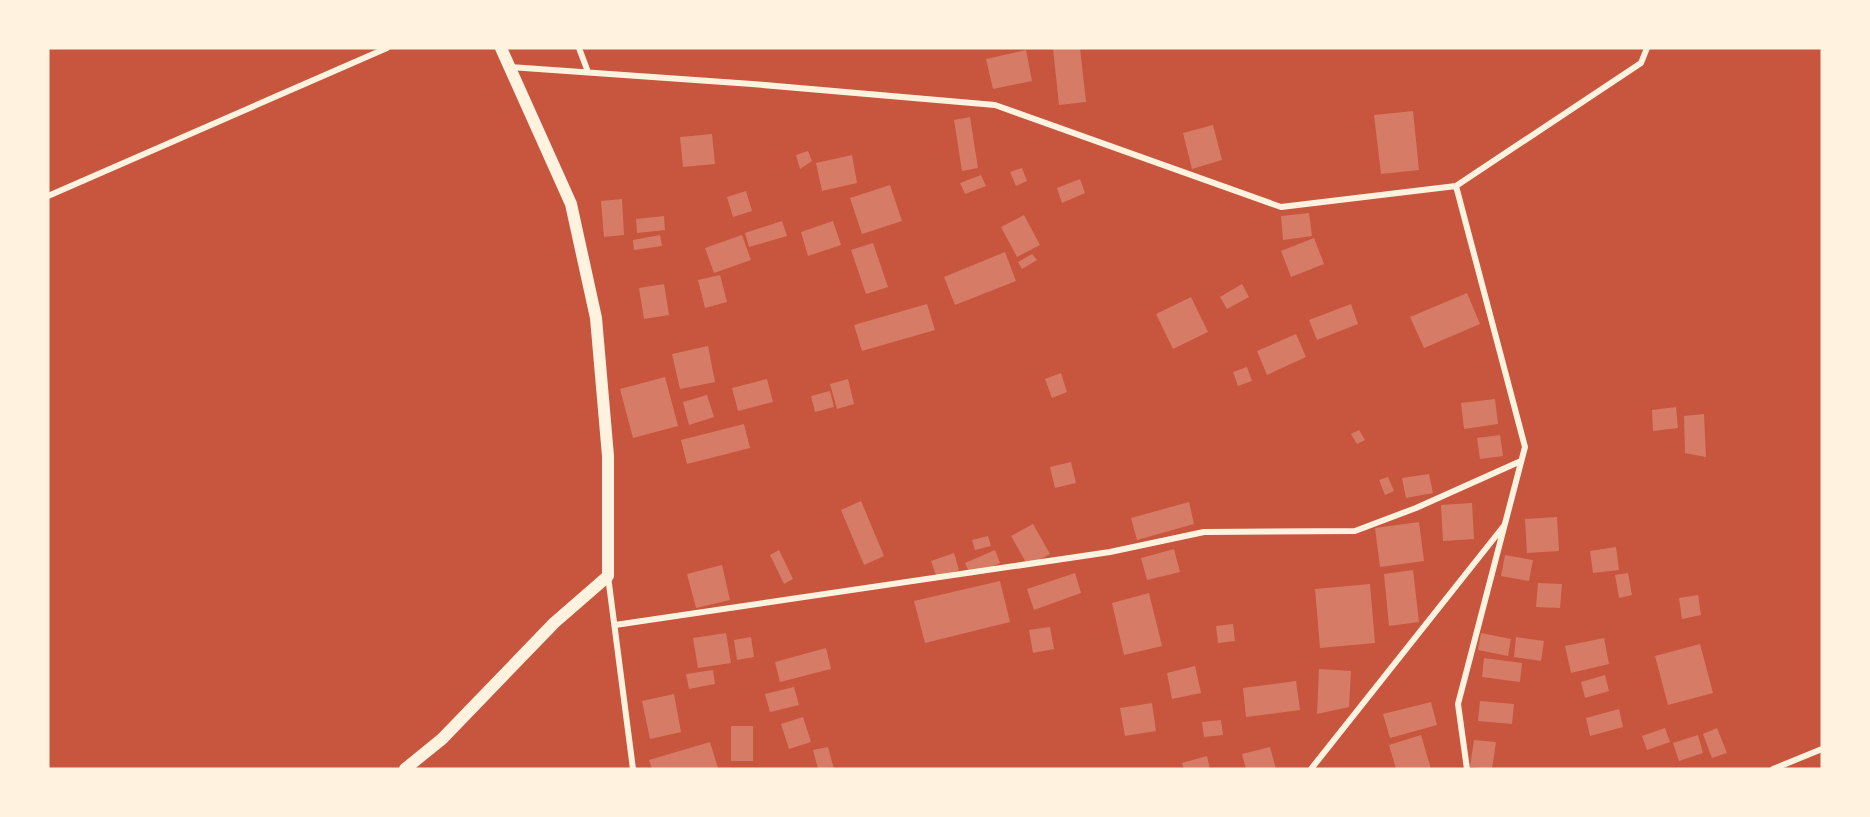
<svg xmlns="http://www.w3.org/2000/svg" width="1870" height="817" viewBox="0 0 1870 817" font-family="Roboto,sans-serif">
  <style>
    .building { fill: #d67c66 }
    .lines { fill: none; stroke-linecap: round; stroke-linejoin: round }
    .minor { stroke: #fff3e0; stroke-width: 6 }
    .secondary { stroke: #fff3e0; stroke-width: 12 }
  </style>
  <rect width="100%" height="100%" fill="#c8553d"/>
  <path class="building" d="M1066 48H1080L1086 102 1059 105 1053 49Z
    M1026 50 1032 81 993 89 986 59Z
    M1413 111 1419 170 1381 174 1374 115Z
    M970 117 978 168 962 171 954 120Z
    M1213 125 1222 160 1192 169 1183 133Z
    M712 134 715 164 683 167 680 137Z
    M808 151 812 161 800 169 796 155Z
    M852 155 857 183 822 191 816 163Z
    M1022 168 1027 181 1016 186 1010 172Z
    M981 175 986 186 965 194 960 183Z
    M1080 179 1085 193 1062 203 1057 188Z
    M890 185 902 221 862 234 850 198Z
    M746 191 752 211 733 217 727 197Z
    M622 199 624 235 604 237 601 201Z
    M1309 213 1312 236 1283 240 1281 216Z
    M1024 215 1040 245 1017 257 1001 227Z
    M664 216 665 230 637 233 636 219Z
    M782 221 787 236 749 247 745 233Z
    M833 221 841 245 808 256 801 232Z
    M660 235 662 246 634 250 633 240Z
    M742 235 751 260 714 273 705 248Z
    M1314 238 1324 264 1291 277 1281 251Z
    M873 243 888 287 866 294 851 250Z
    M1005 252 1016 281 955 305 944 277Z
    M1032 254 1037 260 1022 269 1018 262Z
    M720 275 727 302 705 308 698 280Z
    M664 284 669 315 644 319 639 288Z
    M1242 284 1249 297 1227 309 1220 297Z
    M1467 293 1480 324 1424 348 1410 317Z
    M1191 297 1208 332 1173 349 1156 314Z
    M927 304 935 330 862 351 854 325Z
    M1351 304 1358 324 1317 340 1309 320Z
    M1296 334 1306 357 1267 375 1257 351Z
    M708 346 715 382 680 389 672 354Z
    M1247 367 1252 381 1238 386 1233 372Z
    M1061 373 1067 392 1052 398 1045 379Z
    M665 377 678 426 633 438 620 389Z
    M767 379 773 402 738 411 732 388Z
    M848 379 854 404 837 409 830 384Z
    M830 391 834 407 815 412 811 396Z
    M707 395 714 417 689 425 683 402Z
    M1495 399 1498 424 1464 429 1461 403Z
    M1676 407 1678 428 1653 431 1652 410Z
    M1704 414 1706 457 1685 453 1684 416Z
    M744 424 750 448 687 464 681 440Z
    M1359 430 1365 440 1357 444 1351 434Z
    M1500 435 1503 456 1480 459 1477 438Z
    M1071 462 1076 483 1055 488 1050 467Z
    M1429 474 1433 493 1406 498 1402 478Z
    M1388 477 1394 491 1385 495 1379 480Z
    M861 501 884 556 864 565 841 510Z
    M1189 502 1194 524 1137 540 1131 518Z
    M1472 503 1474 539 1443 541 1441 505Z
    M1557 517 1559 551 1527 553 1525 519Z
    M1419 522 1424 561 1380 567 1375 528Z
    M1033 524 1050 554 1028 566 1011 536Z
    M988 536 991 546 975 550 972 540Z
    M1616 547 1619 570 1593 573 1590 551Z
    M1174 549 1180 572 1147 580 1141 558Z
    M779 550 793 579 784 584 770 555Z
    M995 550 1000 563 971 576 965 563Z
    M954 553 959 570 937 578 931 561Z
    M1505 555 1533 560 1529 581 1501 576Z
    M722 565 730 600 696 608 687 574Z
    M1413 570 1419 622 1389 626 1384 574Z
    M1075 573 1081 593 1034 610 1027 589Z
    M1628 573 1632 595 1619 598 1615 575Z
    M1000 581 1010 622 925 643 914 601Z
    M1538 583 1562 584 1560 608 1536 607Z
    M1370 584 1375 643 1320 648 1315 589Z
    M1149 593 1162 646 1124 655 1112 603Z
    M1698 595 1701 615 1682 619 1679 598Z
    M1233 624 1235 641 1218 643 1216 626Z
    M1050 627 1054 649 1033 653 1029 630Z
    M726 633 731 663 698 668 693 638Z
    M1481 633 1511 639 1508 656 1478 650Z
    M751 637 754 657 737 660 734 640Z
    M1516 637 1544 641 1541 661 1514 657Z
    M1604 638 1609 664 1571 673 1565 646Z
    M1700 644 1713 693 1668 705 1655 656Z
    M826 648 831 669 780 682 775 662Z
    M1484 658 1522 663 1520 682 1482 677Z
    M1195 666 1201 693 1172 699 1167 673Z
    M1319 669 1351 671 1349 707 1317 714Z
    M713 670 715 684 689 689 686 674Z
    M1605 675 1609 691 1585 698 1581 682Z
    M1296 681 1300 710 1246 717 1243 688Z
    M794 687 799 705 770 712 765 694Z
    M674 694 681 732 650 739 642 701Z
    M1480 701 1514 704 1512 724 1478 721Z
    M1431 702 1437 725 1390 738 1383 714Z
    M1152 703 1156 731 1125 736 1120 708Z
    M1619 709 1623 727 1590 736 1586 718Z
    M803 717 811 742 789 749 781 724Z
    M1221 720 1223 735 1204 737 1202 722Z
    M731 726H753V761H731Z
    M1665 728 1670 742 1647 750 1642 736Z
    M1717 728 1727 753 1712 758 1703 734Z
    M1421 735 1431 769H1396L1389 745Z
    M1698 735 1703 753 1679 761 1673 743Z
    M1474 740 1496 742 1492 769 1470 767Z
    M710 742 718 768 652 769 649 760Z
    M828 747 834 769H818L813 750Z
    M1270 747 1276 769H1246L1242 754Z
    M1207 756 1210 769H1184L1182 763Z"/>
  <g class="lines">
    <path class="minor" d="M579 48 588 72
      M510 67 752 84 995 105 1281 207 1456 186 1525 447 1458 704 1467 769
      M1456 186 1641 63 1647 48
      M48 196 387 48
      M608 576 633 769
      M615 625 1110 552 1204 532 1355 531 1416 508 1521 461
      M1311 769 1503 527
      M1773 769 1822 749"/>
    <path class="secondary" d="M405 769 442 739 554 623 608 576V456L596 318 571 204 501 48"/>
  </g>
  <rect width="1870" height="817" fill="none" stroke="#fff3e0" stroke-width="99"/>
</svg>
